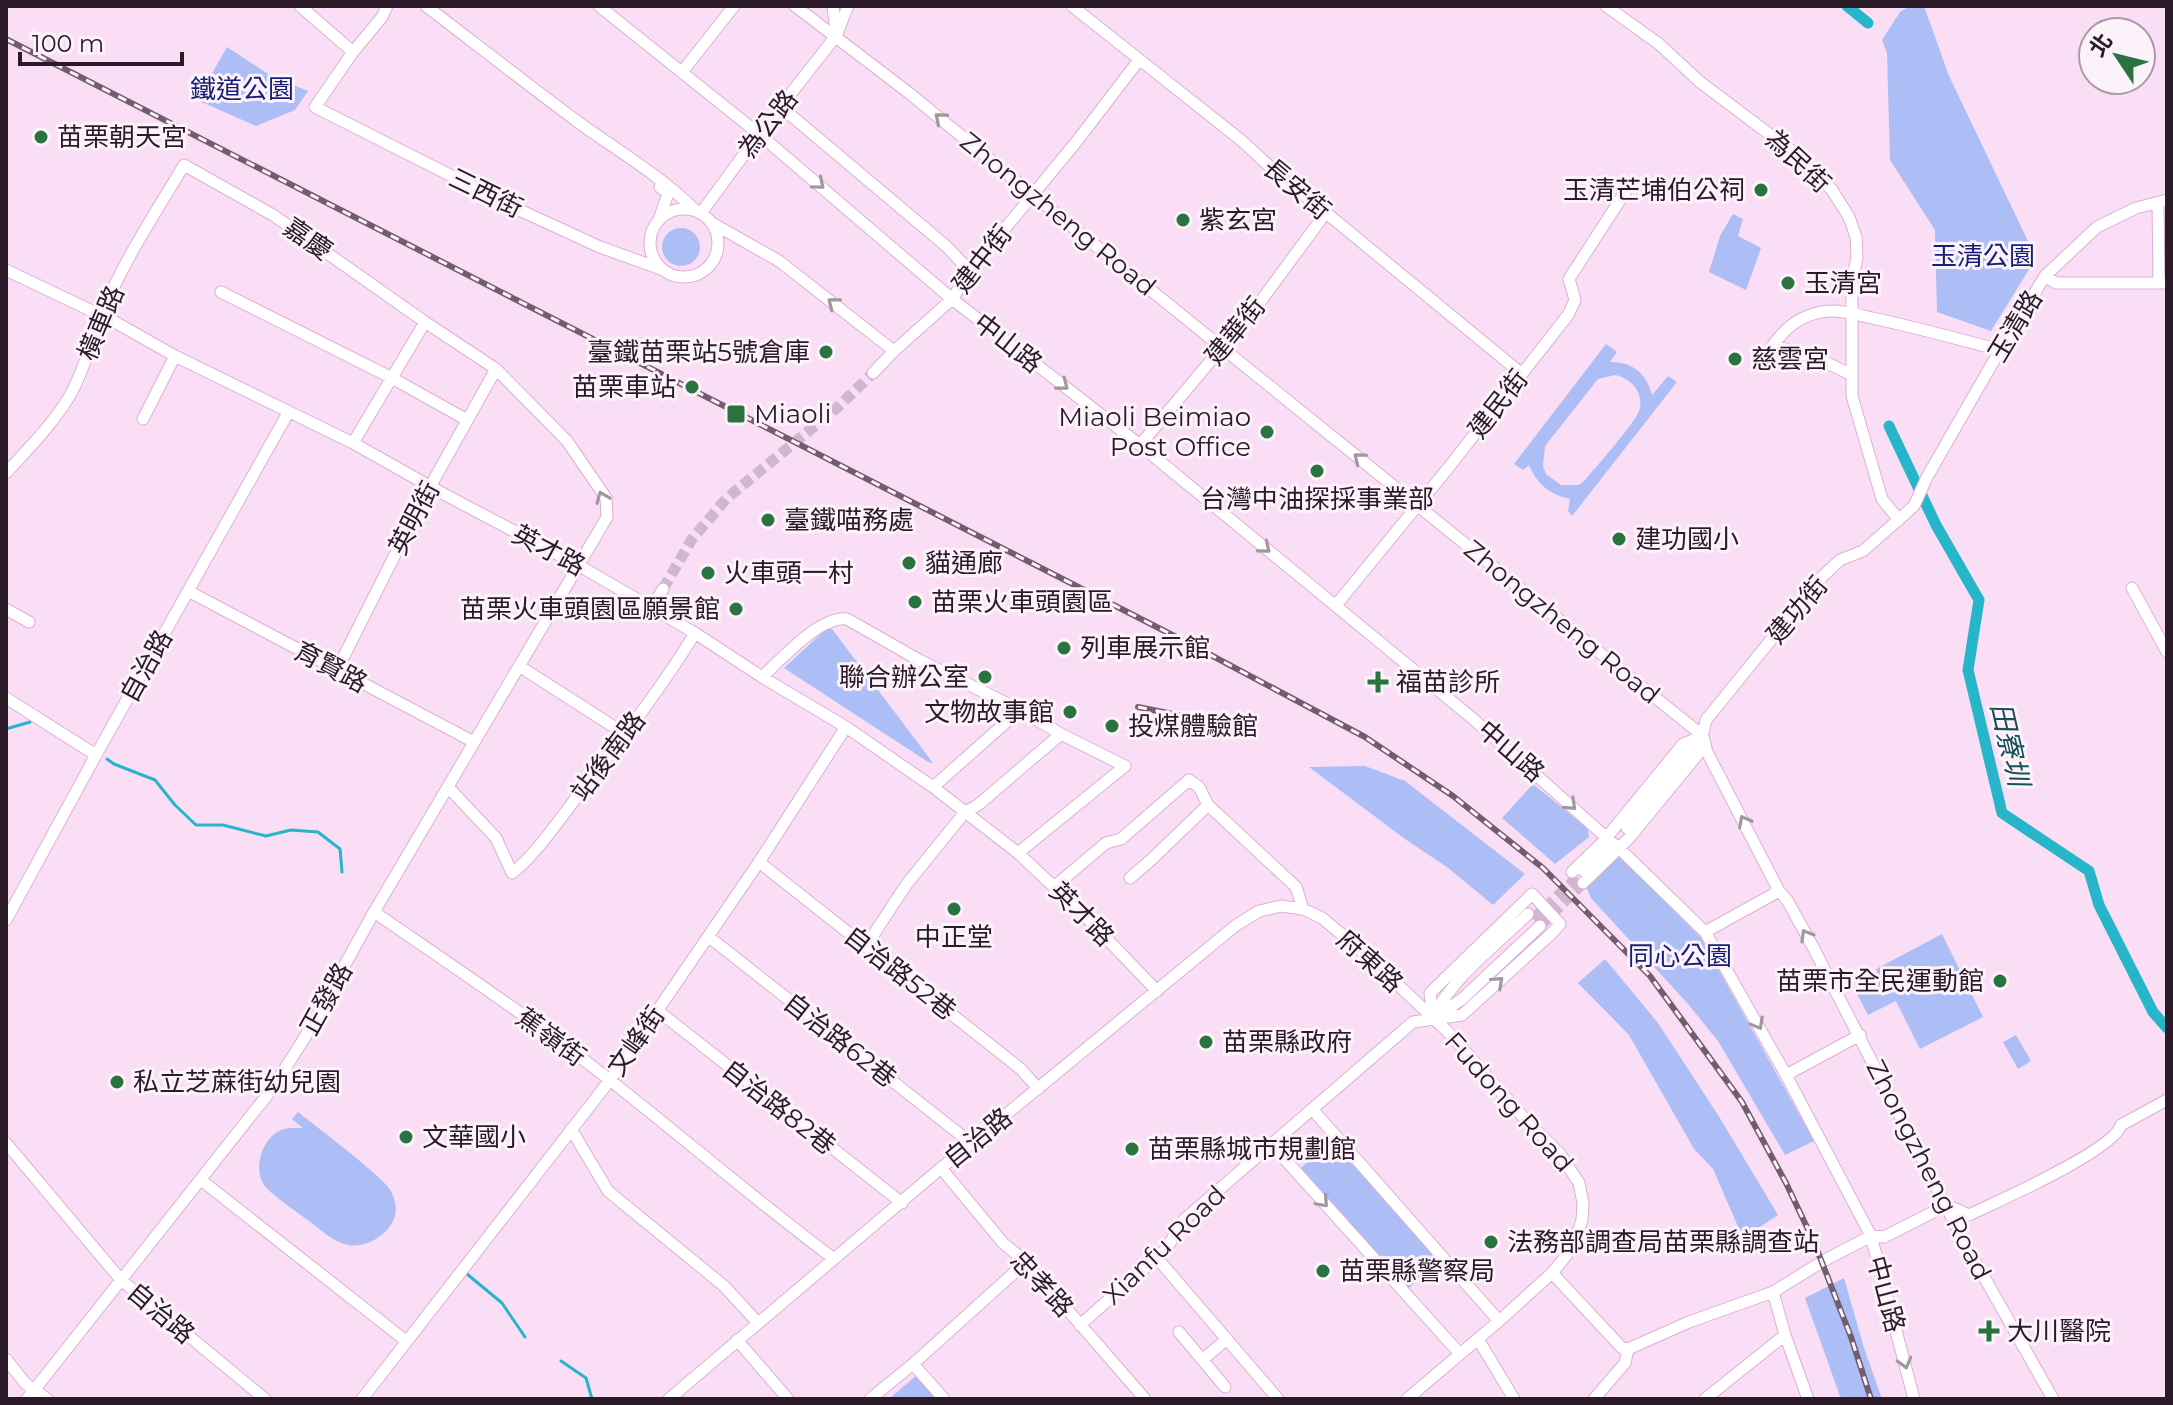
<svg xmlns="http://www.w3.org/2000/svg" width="2173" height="1405" viewBox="0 0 2173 1405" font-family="Montserrat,'Noto Sans TC',sans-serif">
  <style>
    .green { fill: #acbef5; fill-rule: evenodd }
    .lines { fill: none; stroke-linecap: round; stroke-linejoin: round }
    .stream { stroke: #27b5ca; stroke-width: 3 }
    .canal { stroke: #27b5ca; stroke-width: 11 }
    .minor-tunnel { stroke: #d1b7cd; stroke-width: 11; stroke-dasharray: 11 5.5; stroke-linecap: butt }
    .minor-casing { stroke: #dcafd6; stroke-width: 13 }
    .minor { stroke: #fff; stroke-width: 11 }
    .rail-casing { stroke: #715d6e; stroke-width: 6 }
    .rail { stroke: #fbf2fa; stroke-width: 3; stroke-dasharray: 9; stroke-linecap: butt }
    .oneway { stroke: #a0989f }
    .poi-dot { fill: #2a7341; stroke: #fbf2fa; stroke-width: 3 }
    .labels { text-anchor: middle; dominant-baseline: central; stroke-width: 6; stroke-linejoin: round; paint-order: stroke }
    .park-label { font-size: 26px; fill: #171e75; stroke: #fbf2fa }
    .street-label { font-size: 26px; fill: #2b1b29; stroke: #fbf2fa }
    .poi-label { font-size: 26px; fill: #2b1b29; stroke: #fbf2fa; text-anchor: start }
    .water-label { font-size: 28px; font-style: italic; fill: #19505a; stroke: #fbf2fa }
  </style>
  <rect width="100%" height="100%" fill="#fadef6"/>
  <path class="green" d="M1910 6H1924L1949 76 2036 258 1991 331 1937 312 1935 230 1890 160 1887 53 1882 40 1900 12Z
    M227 47 273 77 308 91 295 110 256 126 197 100Z
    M1733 214 1743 219 1738 236 1761 248 1746 290 1709 272 1720 236Z
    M662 247a19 19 0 1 1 38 0a19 19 0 1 1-38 0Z
    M1606 344 1617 352 1610 362C1633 362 1646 373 1652 395L1668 376 1677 382 1572 516 1568 511 1570 499C1549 494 1538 485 1529 465L1523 470 1514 464ZM1615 375C1631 378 1645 393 1639 411 1635 423 1596 467 1585 480L1579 485H1561L1546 474 1543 466 1545 446 1598 379Z
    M826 629H832L933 763 928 762 784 668Z
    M1365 766 1405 781 1525 874 1493 905 1447 867 1405 839 1309 767Z
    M1533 784 1588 829 1589 837 1555 864 1502 818Z
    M1620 856 1701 938 1814 1141 1785 1155 1718 1041 1688 1004 1591 898 1586 886Z
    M1942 934 1983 1017 1920 1049 1896 1001 1868 1015 1855 990 1878 976 1876 969Z
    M1605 959 1658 1023 1718 1115 1778 1215 1743 1238 1713 1169 1694 1149 1629 1035 1578 983Z
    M2016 1035 2031 1061 2018 1069 2003 1042Z
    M298 1112C313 1124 386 1179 391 1191 393 1195 396 1204 396 1208 396 1231 368 1249 348 1245 334 1242 323 1232 312 1223 302 1216 268 1192 264 1185 253 1168 262 1140 279 1131 286 1127 294 1128 303 1128L292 1119Z
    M1333 1137 1438 1262 1409 1288 1301 1168Z
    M1844 1278 1864 1348 1882 1399H1841L1805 1298Z
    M918 1374 940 1399H889Z"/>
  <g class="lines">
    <path class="stream" d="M6 729 30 722
      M107 759 114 764 155 780 175 805 196 825H223L266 836 291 830 318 832 340 849 342 872
      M467 1274 502 1303 525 1337
      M561 1361 586 1378 592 1399"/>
    <path class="canal" d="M1847 6 1868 23
      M1889 426 1936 525 1979 600 1968 670 2002 813 2089 871 2099 905 2153 1012 2167 1028"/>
    <path class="minor-tunnel" d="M663 589 692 539 727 498 839 406 873 373
      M1533 919 1578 877
      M1540 926 1583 883"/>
    <g class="minor-casing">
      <path id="minor" d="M300 6 353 52
        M387 6 382 17 353 52 315 107 515 208 600 247 661 269
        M426 6C477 45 527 84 578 122 618 151 661 176 696 211
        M599 6 759 134 952 299 1140 445 1472 718 1626 855 1705 932 1786 1075 1871 1236 1914 1399
        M795 6 909 93 1033 195 1703 736 1707 752 1779 891 1787 900 1813 947 1966 1245 2053 1399
        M833 6 836 32
        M1072 6 1242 141 1294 189 1302 193 1522 374
        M1606 6 1659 44 1700 82 1797 155 1832 190 1849 217 1856 237 1857 258 1852 281V396L1882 499 1899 520
        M682 72 734 6
        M781 107 946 246 970 271
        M2158 203 2159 283
        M650 243a34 34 0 1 1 68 0a34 34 0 1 1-68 0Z
        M701 213 759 134 836 36 848 6
        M659 220 668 193 660 187
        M712 223 779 261 894 351
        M6 270 113 321 175 356 353 443 440 492 578 565 695 633 762 677 846 727 933 787 1018 853 1084 915 1157 991
        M2045 276 2056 283H2167
        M221 292 392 378 467 420
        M873 373 894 351 952 299 970 271 1077 141 1139 60
        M1852 375 1823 361 1773 345C1785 329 1797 318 1817 313 1834 308 1856 314 1872 318 1915 327 1958 339 2000 350
        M143 419 175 356
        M353 443 425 322
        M1140 445 1260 302 1325 214
        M6 473C28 449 52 425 69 397 84 372 90 343 101 317 121 264 155 214 184 165L273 215 425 322 496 369 567 441 606 498 607 517 374 912 305 1037 272 1089 27 1399
        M2132 588 2167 652
        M188 591 474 742
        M1336 605 1449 467 1568 315 1575 300 1569 279 1627 189
        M652 607 663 589
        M6 609 29 622
        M519 666 625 734
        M337 670 422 501 496 369
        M762 677C782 659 819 616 847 619L919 660 1020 710 1061 734 1125 766 1018 853
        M6 698 96 755
        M448 787 496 838 512 873C533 858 560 819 576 798 617 744 660 691 695 633
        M933 787 1020 710
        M1627 828 1700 739
        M759 862 1022 1070 1038 1089
        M1584 871 1608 849
        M1572 872 1602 843 1683 744 1703 736
        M1130 878 1152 859 1208 805
        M1583 883 1630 837 1698 754 1706 720 1822 577 1840 560 1863 551 1914 506 1927 477 2000 350 2045 276 2097 227 2136 208 2167 200
        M1055 886 1106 843 1121 839 1189 780 1199 787 1208 805 1296 887 1303 909
        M374 912C454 967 535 1021 611 1081 686 1140 758 1202 834 1259
        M6 920 96 755 288 413
        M1705 932 1779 891
        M709 937 971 1143
        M866 946 906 885 965 812 978 805 1061 734
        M657 1010 902 1203
        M1437 1015 1461 1000 1540 926
        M1433 1017C1453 977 1496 945 1528 914
        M1786 1075 1860 1035
        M1312 1109 1499 1321
        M571 1129 608 1191 724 1286 758 1323
        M6 1143 121 1280 265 1399
        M1271 1144 1460 1354
        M941 1168 1003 1243 1026 1262 1145 1399
        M201 1180 406 1341
        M1157 1258 1278 1399
        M1552 1273 1622 1348 1628 1349
        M1773 1292 1785 1335 1808 1399
        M1080 1325 1166 1249 1185 1219 1413 1022 1462 1015 1552 933 1560 924 1532 894 1430 993 1433 1018
        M1179 1332 1225 1387
        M1478 1339 1514 1399
        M737 1340 788 1399
        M1628 1349 1689 1322 1773 1292 1825 1260 1871 1236 1884 1237 1947 1205 1969 1215C1998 1201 2113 1151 2121 1125L2167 1100
        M6 1359 25 1383 47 1399
        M1202 1360 1227 1339
        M913 1364 944 1399
        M362 1399 610 1080 759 862 846 727
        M669 1399 941 1168 1235 926 1259 911 1281 906 1303 909 1322 918 1363 952 1447 1031 1525 1119 1560 1154 1579 1183 1583 1203 1582 1220 1578 1232 1566 1256 1552 1273 1499 1321 1407 1399
        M870 1399 913 1364 1026 1262
        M1594 1399 1625 1363 1628 1349
        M1705 1399 1785 1335"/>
    </g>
    <use href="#minor" class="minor"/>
    <g class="rail-casing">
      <path id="rail" d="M6 39 1190 644 1365 737 1453 796 1543 868 1650 976 1742 1102 1786 1183 1814 1242 1851 1337 1871 1399
        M1138 707 1222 724"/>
    </g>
    <use href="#rail" class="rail"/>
  </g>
  <defs><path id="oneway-chevron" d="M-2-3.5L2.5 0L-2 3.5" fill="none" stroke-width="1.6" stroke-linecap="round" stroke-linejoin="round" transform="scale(2)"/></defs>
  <g class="oneway">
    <use href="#oneway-chevron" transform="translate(940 118) rotate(-140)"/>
    <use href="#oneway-chevron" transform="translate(819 184) rotate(40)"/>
    <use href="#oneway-chevron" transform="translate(833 303) rotate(-142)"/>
    <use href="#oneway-chevron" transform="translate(1063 385) rotate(38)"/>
    <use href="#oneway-chevron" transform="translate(1359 458) rotate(-141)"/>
    <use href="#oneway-chevron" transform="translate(602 497) rotate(-112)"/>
    <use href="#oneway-chevron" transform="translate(1265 548) rotate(39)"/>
    <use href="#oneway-chevron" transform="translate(1571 805) rotate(43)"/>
    <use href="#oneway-chevron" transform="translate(1744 821) rotate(-118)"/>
    <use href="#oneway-chevron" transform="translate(1806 935) rotate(-120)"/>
    <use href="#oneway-chevron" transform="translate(1498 982) rotate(-42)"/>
    <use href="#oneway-chevron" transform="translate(1758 1024) rotate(61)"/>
    <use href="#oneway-chevron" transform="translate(1323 1202) rotate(48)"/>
    <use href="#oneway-chevron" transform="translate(1905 1363) rotate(75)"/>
  </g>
  <g class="poi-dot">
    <circle cx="41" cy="137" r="8"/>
    <circle cx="1761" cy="190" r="8"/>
    <circle cx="1183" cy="220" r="8"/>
    <circle cx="1788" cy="283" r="8"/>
    <circle cx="826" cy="352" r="8"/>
    <circle cx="1735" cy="359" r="8"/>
    <circle cx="692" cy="387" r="8"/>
    <rect x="726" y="404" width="20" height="20" rx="4"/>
    <circle cx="1267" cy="432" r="8"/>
    <circle cx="1317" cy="471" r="8"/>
    <circle cx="768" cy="520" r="8"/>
    <circle cx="1619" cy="539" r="8"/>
    <circle cx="909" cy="563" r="8"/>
    <circle cx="708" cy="573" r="8"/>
    <circle cx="915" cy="602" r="8"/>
    <circle cx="736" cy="609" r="8"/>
    <circle cx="1064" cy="648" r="8"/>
    <circle cx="985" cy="677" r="8"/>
    <path d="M1374 670h8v8h8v8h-8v8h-8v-8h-8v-8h8z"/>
    <circle cx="1070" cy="712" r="8"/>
    <circle cx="1112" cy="726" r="8"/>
    <circle cx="954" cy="909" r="8"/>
    <circle cx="2000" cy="981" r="8"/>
    <circle cx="1206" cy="1042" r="8"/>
    <circle cx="117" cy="1082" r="8"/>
    <circle cx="406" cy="1137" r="8"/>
    <circle cx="1132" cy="1149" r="8"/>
    <circle cx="1491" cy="1242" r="8"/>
    <circle cx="1323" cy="1271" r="8"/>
    <path d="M1985 1319h8v8h8v8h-8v8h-8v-8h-8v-8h8z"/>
  </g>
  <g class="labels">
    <g class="park-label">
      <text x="242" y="89">鐵道公園</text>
      <text x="1983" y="256">玉清公園</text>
      <text x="1680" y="956">同心公園</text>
    </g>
    <g class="street-label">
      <text transform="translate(768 124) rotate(-52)">為公路</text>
      <text transform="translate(1798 161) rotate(43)">為民街</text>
      <text transform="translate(1297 189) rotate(40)">長安街</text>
      <text transform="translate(486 193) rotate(26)">三西街</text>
      <text transform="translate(1058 214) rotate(39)">Zhongzheng Road</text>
      <text transform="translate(308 239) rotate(35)">嘉慶</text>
      <text transform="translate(982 259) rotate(-52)">建中街</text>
      <text transform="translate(101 323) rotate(-67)">橫車路</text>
      <text transform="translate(2015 326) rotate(-59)">玉清路</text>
      <text transform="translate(1235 331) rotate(-51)">建華街</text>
      <text transform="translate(1008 343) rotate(38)">中山路</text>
      <text transform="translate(1498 404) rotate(-52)">建民街</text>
      <text transform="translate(414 518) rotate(-62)">英明街</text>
      <text transform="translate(549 550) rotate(28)">英才路</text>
      <text transform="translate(1797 610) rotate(-50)">建功街</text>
      <text transform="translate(1562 622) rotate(39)">Zhongzheng Road</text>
      <text transform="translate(146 666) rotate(-61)">自治路</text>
      <text transform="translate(331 667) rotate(28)">育賢路</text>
      <text transform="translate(1511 751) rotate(41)">中山路</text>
      <text transform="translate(608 756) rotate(-53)">站後南路</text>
      <text transform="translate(1082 914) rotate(45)">英才路</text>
      <text transform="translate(1370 961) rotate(42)">府東路</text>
      <text transform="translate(900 973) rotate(38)">自治路52巷</text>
      <text transform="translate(326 999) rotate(-61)">正發路</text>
      <text transform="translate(551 1037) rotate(36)">蕉嶺街</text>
      <text transform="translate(840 1040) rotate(38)">自治路62巷</text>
      <text transform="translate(636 1041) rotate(-55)">文峰街</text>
      <text transform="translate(1509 1102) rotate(48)">Fudong Road</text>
      <text transform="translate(779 1107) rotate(38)">自治路82巷</text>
      <text transform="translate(978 1138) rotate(-39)">自治路</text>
      <text transform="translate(1929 1170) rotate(63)">Zhongzheng Road</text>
      <text transform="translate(1164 1245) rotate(-44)">Xianfu Road</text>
      <text transform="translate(1042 1284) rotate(47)">忠孝路</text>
      <text transform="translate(1886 1294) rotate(75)">中山路</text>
      <text transform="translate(161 1313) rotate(40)">自治路</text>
    </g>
    <g class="poi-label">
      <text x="57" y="137">苗栗朝天宮</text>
      <text x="1745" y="190" text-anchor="end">玉清芒埔伯公祠</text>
      <text x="1199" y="220">紫玄宮</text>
      <text x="1804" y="283">玉清宮</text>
      <text x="810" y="352" text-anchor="end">臺鐵苗栗站5號倉庫</text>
      <text x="1751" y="359">慈雲宮</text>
      <text x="676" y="387" text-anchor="end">苗栗車站</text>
      <text x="754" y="414">Miaoli</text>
      <text x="1251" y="417" text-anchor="end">Miaoli Beimiao<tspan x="1251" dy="30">Post Office</tspan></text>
      <text x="1317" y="499" text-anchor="middle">台灣中油探採事業部</text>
      <text x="784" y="520">臺鐵喵務處</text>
      <text x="1635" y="539">建功國小</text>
      <text x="925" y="563">貓通廊</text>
      <text x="724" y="573">火車頭一村</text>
      <text x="931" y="602">苗栗火車頭園區</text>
      <text x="720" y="609" text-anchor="end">苗栗火車頭園區願景館</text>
      <text x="1080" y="648">列車展示館</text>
      <text x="969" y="677" text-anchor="end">聯合辦公室</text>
      <text x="1396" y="682">福苗診所</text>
      <text x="1054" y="712" text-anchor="end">文物故事館</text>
      <text x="1128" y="726">投煤體驗館</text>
      <text x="954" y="937" text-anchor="middle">中正堂</text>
      <text x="1984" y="981" text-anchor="end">苗栗市全民運動館</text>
      <text x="1222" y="1042">苗栗縣政府</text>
      <text x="133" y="1082">私立芝蔴街幼兒園</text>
      <text x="422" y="1137">文華國小</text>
      <text x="1148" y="1149">苗栗縣城市規劃館</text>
      <text x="1507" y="1242">法務部調查局苗栗縣調查站</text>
      <text x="1339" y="1271">苗栗縣警察局</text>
      <text x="2007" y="1331">大川醫院</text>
    </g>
    <g class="water-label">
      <text transform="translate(2010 744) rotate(77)">田寮圳</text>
    </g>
  </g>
  <rect width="2173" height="1405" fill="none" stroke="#2b1b29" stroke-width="16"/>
  <g transform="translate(2117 56) rotate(305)"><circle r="38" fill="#fbf2fa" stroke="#a89ca6" stroke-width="2"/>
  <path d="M0-6L14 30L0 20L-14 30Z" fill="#2a7341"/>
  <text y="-12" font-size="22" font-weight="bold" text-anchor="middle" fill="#2b1b29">北</text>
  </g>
  <path d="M20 52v12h162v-12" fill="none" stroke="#2b1b29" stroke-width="4"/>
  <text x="32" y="52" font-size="24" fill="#2b1b29" stroke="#fbf2fa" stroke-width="6" paint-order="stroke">100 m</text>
</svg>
